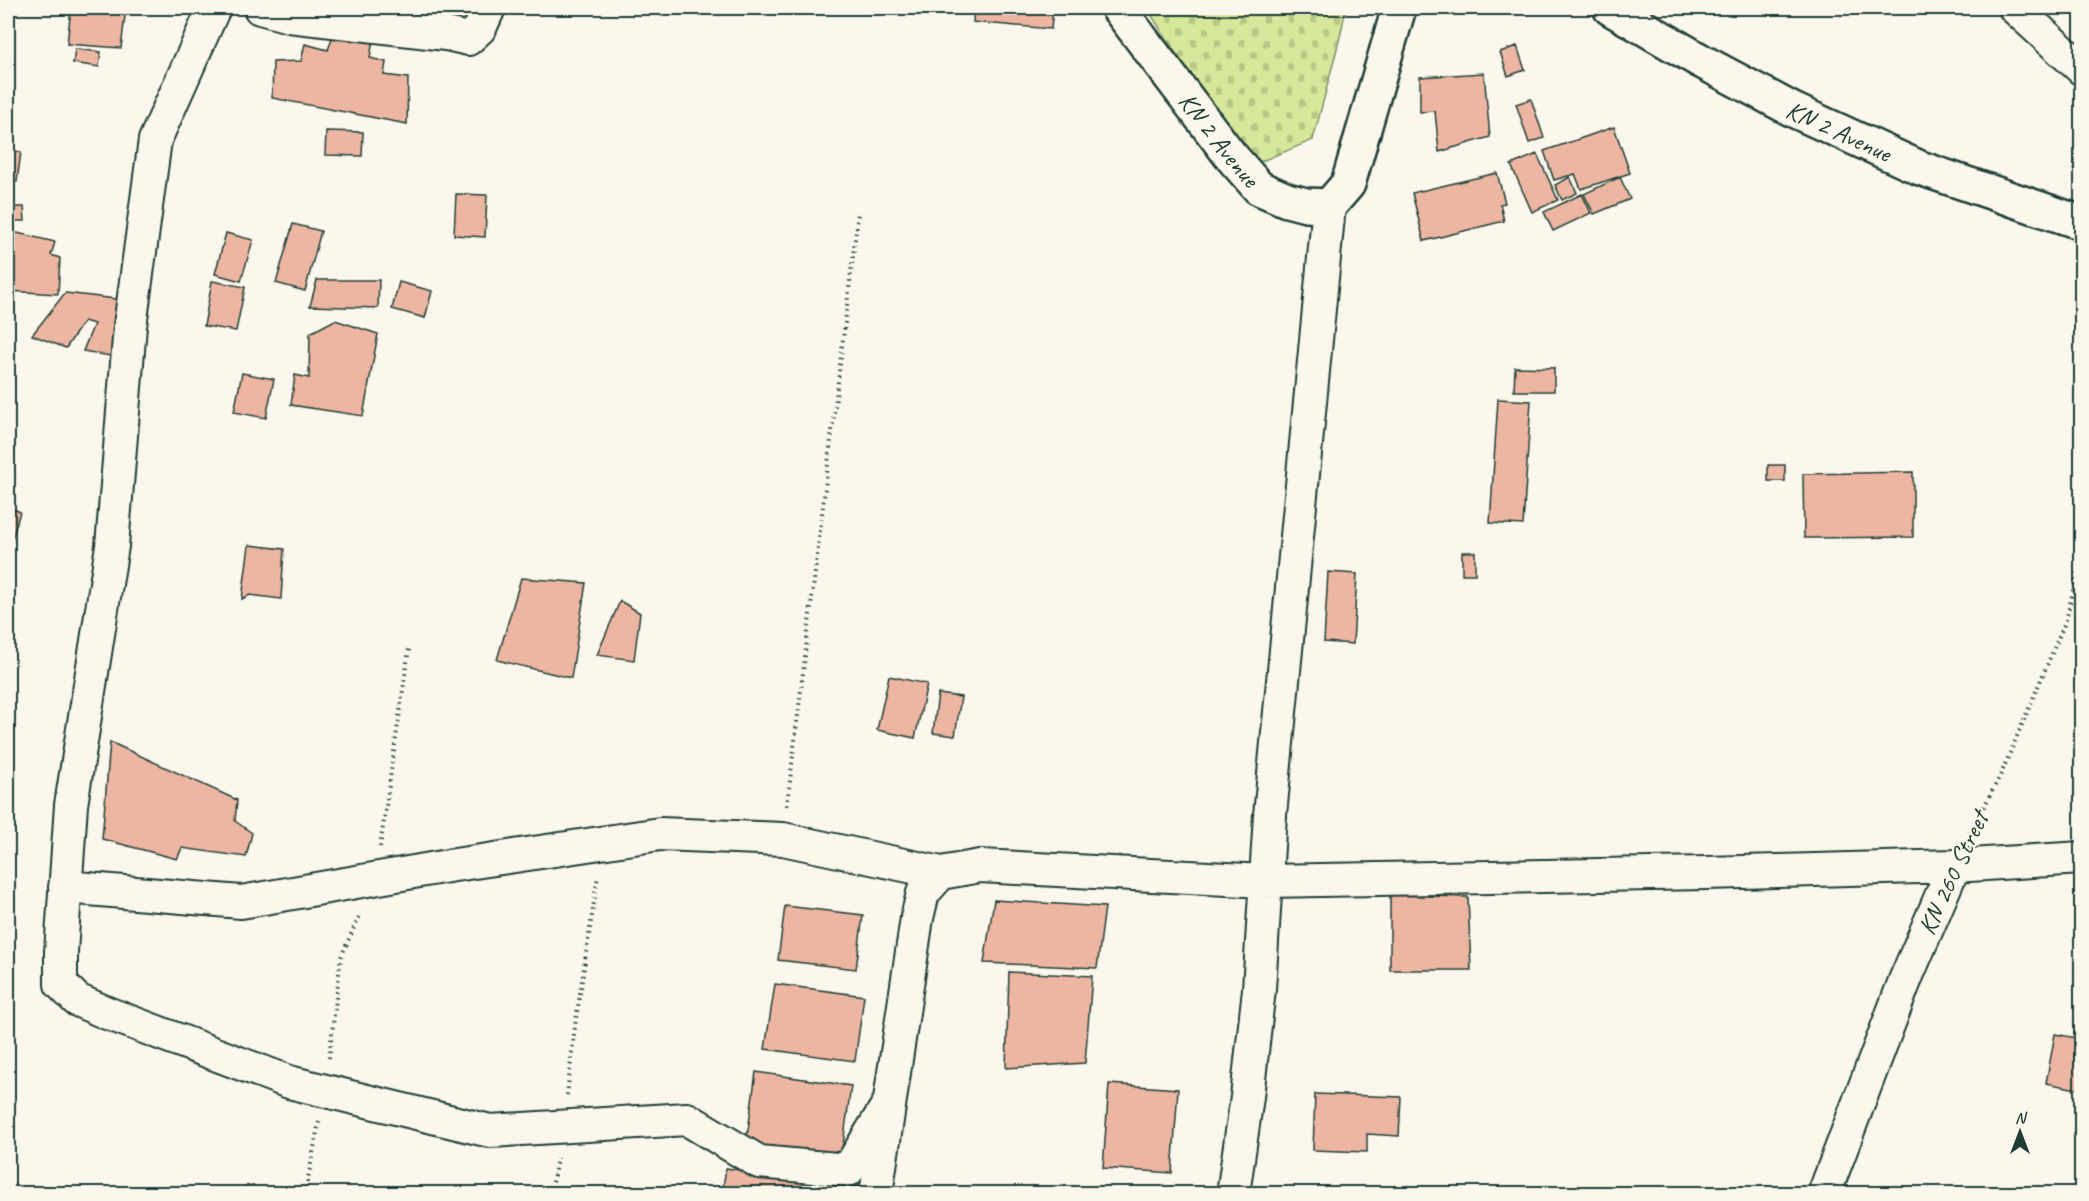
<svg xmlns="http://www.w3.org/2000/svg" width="2089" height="1201" viewBox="0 0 2089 1201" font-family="Caveat,sans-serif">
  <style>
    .cemetery { fill: url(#cemetery-stones); stroke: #7b9268; stroke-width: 1.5 }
    .building { fill: #edb6a2; stroke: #1f3d34; stroke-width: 1.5 }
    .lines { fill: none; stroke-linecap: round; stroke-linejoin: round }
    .minor-casing { stroke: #1f3d34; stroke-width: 36 }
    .secondary-casing { stroke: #1f3d34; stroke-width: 38 }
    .path { stroke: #1f3d34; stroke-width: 4; stroke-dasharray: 1.5 4.5; stroke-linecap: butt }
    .minor { stroke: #fbf7ec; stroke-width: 32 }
    .secondary { stroke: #fbf7ec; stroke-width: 33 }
    .labels { text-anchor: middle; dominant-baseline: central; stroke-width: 4.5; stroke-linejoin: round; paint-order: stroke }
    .street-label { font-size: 26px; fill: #1f3d34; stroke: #fbf7ec }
  </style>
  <defs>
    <pattern id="cemetery-stones" width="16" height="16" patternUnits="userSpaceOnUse" patternTransform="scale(1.5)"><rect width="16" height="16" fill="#d7e79b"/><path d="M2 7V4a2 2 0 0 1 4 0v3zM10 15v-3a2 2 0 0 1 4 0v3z" fill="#b8c786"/></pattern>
  </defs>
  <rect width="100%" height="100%" fill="#fbf7ec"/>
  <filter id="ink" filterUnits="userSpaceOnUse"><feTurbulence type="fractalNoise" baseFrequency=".0167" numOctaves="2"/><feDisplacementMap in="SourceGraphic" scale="12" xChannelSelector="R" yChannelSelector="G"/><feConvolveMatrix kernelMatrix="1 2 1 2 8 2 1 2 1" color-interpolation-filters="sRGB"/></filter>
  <g filter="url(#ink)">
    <path class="cemetery" d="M1147 8H1346L1340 37 1313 140 1257 163 1194 82Z"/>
    <path class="building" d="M71 8H126L121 48 67 44Z
      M363 8H396L394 14Z
      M974 8H1053L1051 29 973 22Z
      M335 30 374 34 370 58 386 62 384 75 408 78 407 124 272 98 273 62 301 61 305 44 328 50Z
      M1517 46 1525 70 1508 76 1500 52Z
      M75 49 101 52 99 67 73 63Z
      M1484 73 1490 137 1439 152 1435 111 1420 112V77Z
      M1531 99 1544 138 1529 143 1516 104Z
      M1614 127 1630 173 1581 189 1575 174 1554 180 1544 151Z
      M326 131 363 132 362 156 325 155Z
      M8 150 21 152 17 182 8 181Z
      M1537 154 1558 200 1532 212 1511 165Z
      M1497 173 1505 203 1500 204 1504 221 1424 241 1412 193Z
      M1570 177 1577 193 1562 200 1555 185Z
      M1620 177 1630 199 1594 214 1584 194Z
      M456 194 487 195 485 237 454 235Z
      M1582 194 1591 213 1553 231 1544 212Z
      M11 207H24L25 221H11Z
      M293 224 321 231 305 291 276 283Z
      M13 232 55 242 51 255 60 258 58 294 8 291V252Z
      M226 233 253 240 241 281 215 274Z
      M317 280H379L378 308 310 306Z
      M212 281 245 287 236 331 204 326Z
      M399 282 432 291 425 318 392 309Z
      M65 293 133 301 127 359 83 351 94 324 84 321 66 348 32 335Z
      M335 320 378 334 363 416 291 405 295 375 309 378 310 333Z
      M1515 367 1554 368V391H1514Z
      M242 373 274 379 266 418 234 412Z
      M1498 399 1531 401 1523 525 1490 523Z
      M1768 465H1785V481H1768Z
      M1913 472V537L1804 538 1803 474Z
      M8 506 20 512 8 553Z
      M249 545 284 549 281 599 250 595 242 599Z
      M1462 552H1475V574H1462Z
      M1328 572 1357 574 1353 644 1324 642Z
      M521 578 586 583 571 678 497 660Z
      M620 601 640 613 634 660 597 655Z
      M889 676 927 684 915 738 877 730Z
      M938 694 961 697 955 736 933 733Z
      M110 742 237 800 235 821 252 833 246 857 182 848 177 859 102 839Z
      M1390 895 1468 897 1471 970H1390Z
      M994 900 1105 907 1097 968 984 963Z
      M785 906 863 915 856 969 778 960Z
      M1009 972 1092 976 1085 1063 1006 1068Z
      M775 984 864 996 855 1061 765 1049Z
      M2055 1034 2082 1039V1090L2046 1083Z
      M756 1072 851 1086 841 1159 746 1145Z
      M1109 1084 1178 1089 1172 1173 1103 1168Z
      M1315 1094 1401 1097 1399 1136 1367 1134V1152L1313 1150Z
      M726 1168 860 1187 859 1194H722Z"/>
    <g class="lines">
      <g class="minor-casing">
        <path id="minor" d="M214 8 155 140 130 326 112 546 71 805 61 952V984L77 1000 107 1013 289 1082 490 1131 687 1119 759 1162 848 1170 889 1103
          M260 8 289 16 446 34 468 39 480 28 489 8
          M2015 8 2082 69
          M65 887 241 902 448 866 660 834 783 839 941 873
          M876 1194 917 918 923 893 941 873 980 866 1265 881 1706 873 1954 866 2082 858
          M1233 1194 1247 1097 1259 989 1270 815 1329 206
          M1824 1194 1906 978 1954 866"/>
      </g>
      <g class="secondary-casing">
        <g id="secondary">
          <path id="s1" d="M1118 8 1230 155 1259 188 1287 200 1306 205 1329 206 1348 184 1399 8"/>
          <path id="s2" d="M1610 8 1701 61 1793 110 1920 168 2082 223"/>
        </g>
      </g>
      <path class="path" d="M787 806 858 214
        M1970 834 2002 772 2066 620 2082 554
        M380 847 409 649
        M329 1058 341 957 360 914
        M567 1095 575 1026 598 876
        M305 1194 319 1122
        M551 1194 557 1158"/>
      <use href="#minor" class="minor"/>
      <use href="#secondary" class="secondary"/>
    </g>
  </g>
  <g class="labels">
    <g class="street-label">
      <text stroke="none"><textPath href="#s2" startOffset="260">KN 2 Avenue</textPath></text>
      <text stroke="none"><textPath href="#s1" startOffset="166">KN 2 Avenue</textPath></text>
      <text transform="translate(1953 873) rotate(-65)">KN 260 Street</text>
    </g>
  </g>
  <rect width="2089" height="1201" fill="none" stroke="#fbf7ec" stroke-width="30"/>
  <rect x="15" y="15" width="2059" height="1171" fill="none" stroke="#1f3d34" stroke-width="2" filter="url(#ink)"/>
  <g transform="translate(2020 1132)" stroke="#fbf7ec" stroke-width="4.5" paint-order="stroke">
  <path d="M0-4.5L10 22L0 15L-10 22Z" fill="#1f3d34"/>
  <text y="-9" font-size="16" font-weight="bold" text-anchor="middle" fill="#1f3d34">N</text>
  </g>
</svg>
